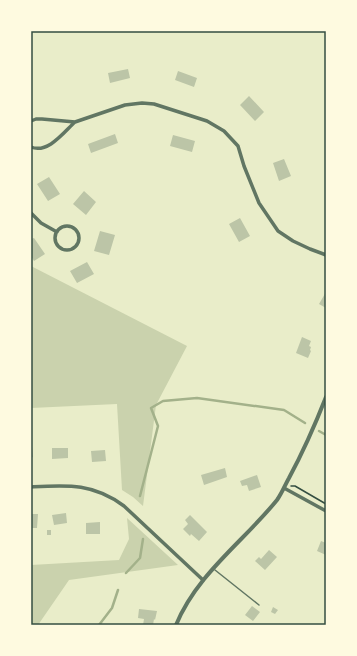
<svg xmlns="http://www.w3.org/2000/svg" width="357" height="656" viewBox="0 0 357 656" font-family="Manrope,sans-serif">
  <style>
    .green { fill: #cad2ad }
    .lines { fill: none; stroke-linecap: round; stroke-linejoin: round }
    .stream { stroke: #a3b18a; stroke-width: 2.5 }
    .building { fill: #bcc5a7 }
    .path { stroke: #344e41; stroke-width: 1.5 }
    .service { stroke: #617663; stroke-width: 1.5 }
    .minor { stroke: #617663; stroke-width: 3.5 }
    .tertiary { stroke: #617663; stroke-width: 4 }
    .neatline { fill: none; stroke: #344e41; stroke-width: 1.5 }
  </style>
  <rect width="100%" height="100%" fill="#e9edc9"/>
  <path class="green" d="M31 266 187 346 156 405 143 506 133 497 122 490 117 404 31 408Z
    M127 518 178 565 69 580 38 625H31V565L119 560 129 539Z"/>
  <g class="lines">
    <path class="stream" d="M319 431 326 435
      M140 496 158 426 151 408 163 401 197 398 284 410 305 423
      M126 573 140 558 143 539
      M99 625 112 608 118 590"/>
  </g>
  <path class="building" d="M128 69 130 78 110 83 108 73Z
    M178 71 197 78 194 87 175 80Z
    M249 96 264 112 255 121 240 105Z
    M115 134 118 143 91 153 88 144Z
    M173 135 195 141 192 152 170 146Z
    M284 159 291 176 279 181 273 163Z
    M49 177 60 194 48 201 37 184Z
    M84 191 96 202 86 215 73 204Z
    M240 218 250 236 239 242 229 224Z
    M100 231 115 235 109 255 94 251Z
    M34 238 45 254 34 261 31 256V239Z
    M87 262 94 274 77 283 70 271Z
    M326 292V308L319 304Z
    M302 337 311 341 309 346 311 347 310 350 311 351 308 358 296 353Z
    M31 447H32L33 457 31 458Z
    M52 448H68V458L52 459Z
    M105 450 106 461 92 462 91 451Z
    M225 468 227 477 204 485 201 475Z
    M257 475 261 487 249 491 247 485 242 486 240 481Z
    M66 513 67 523 54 525 52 515Z
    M31 514H38L37 528H31Z
    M190 515 207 532 199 541 191 534 190 536 183 529 188 524 185 520Z
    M100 522V534H86V523Z
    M47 530H51V535H47Z
    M321 541 326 543V555L317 551Z
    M269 550 277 557 265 570 255 561 259 557 261 559Z
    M252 606 260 612 253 621 245 615Z
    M273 607 278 610 275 614 271 612Z
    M139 609 157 611 155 620 154 619 153 625H143L144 619 138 618Z"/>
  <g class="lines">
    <path class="path" d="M291 486H295L326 504"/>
    <path class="service" d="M215 570 259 605"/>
    <path class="minor" d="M31 121 36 119H42L75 122 125 105 142 103 154 104 207 121 224 131 238 146 244 166 259 203 278 231 293 241 310 249 326 255
      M31 147C48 154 64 132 75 122
      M31 213 41 223 57 232
      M55 238a12 12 0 1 1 24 0a12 12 0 1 1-24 0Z
      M31 487C68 485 93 483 124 506L203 580
      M284 488 326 511"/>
    <path class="tertiary" d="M176 625C197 574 243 542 277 500 282 493 285 485 289 478 303 452 315 425 326 397"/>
  </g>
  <rect width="357" height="656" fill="none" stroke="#fefae0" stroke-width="64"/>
  <rect x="32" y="32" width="293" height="592" class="neatline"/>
</svg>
